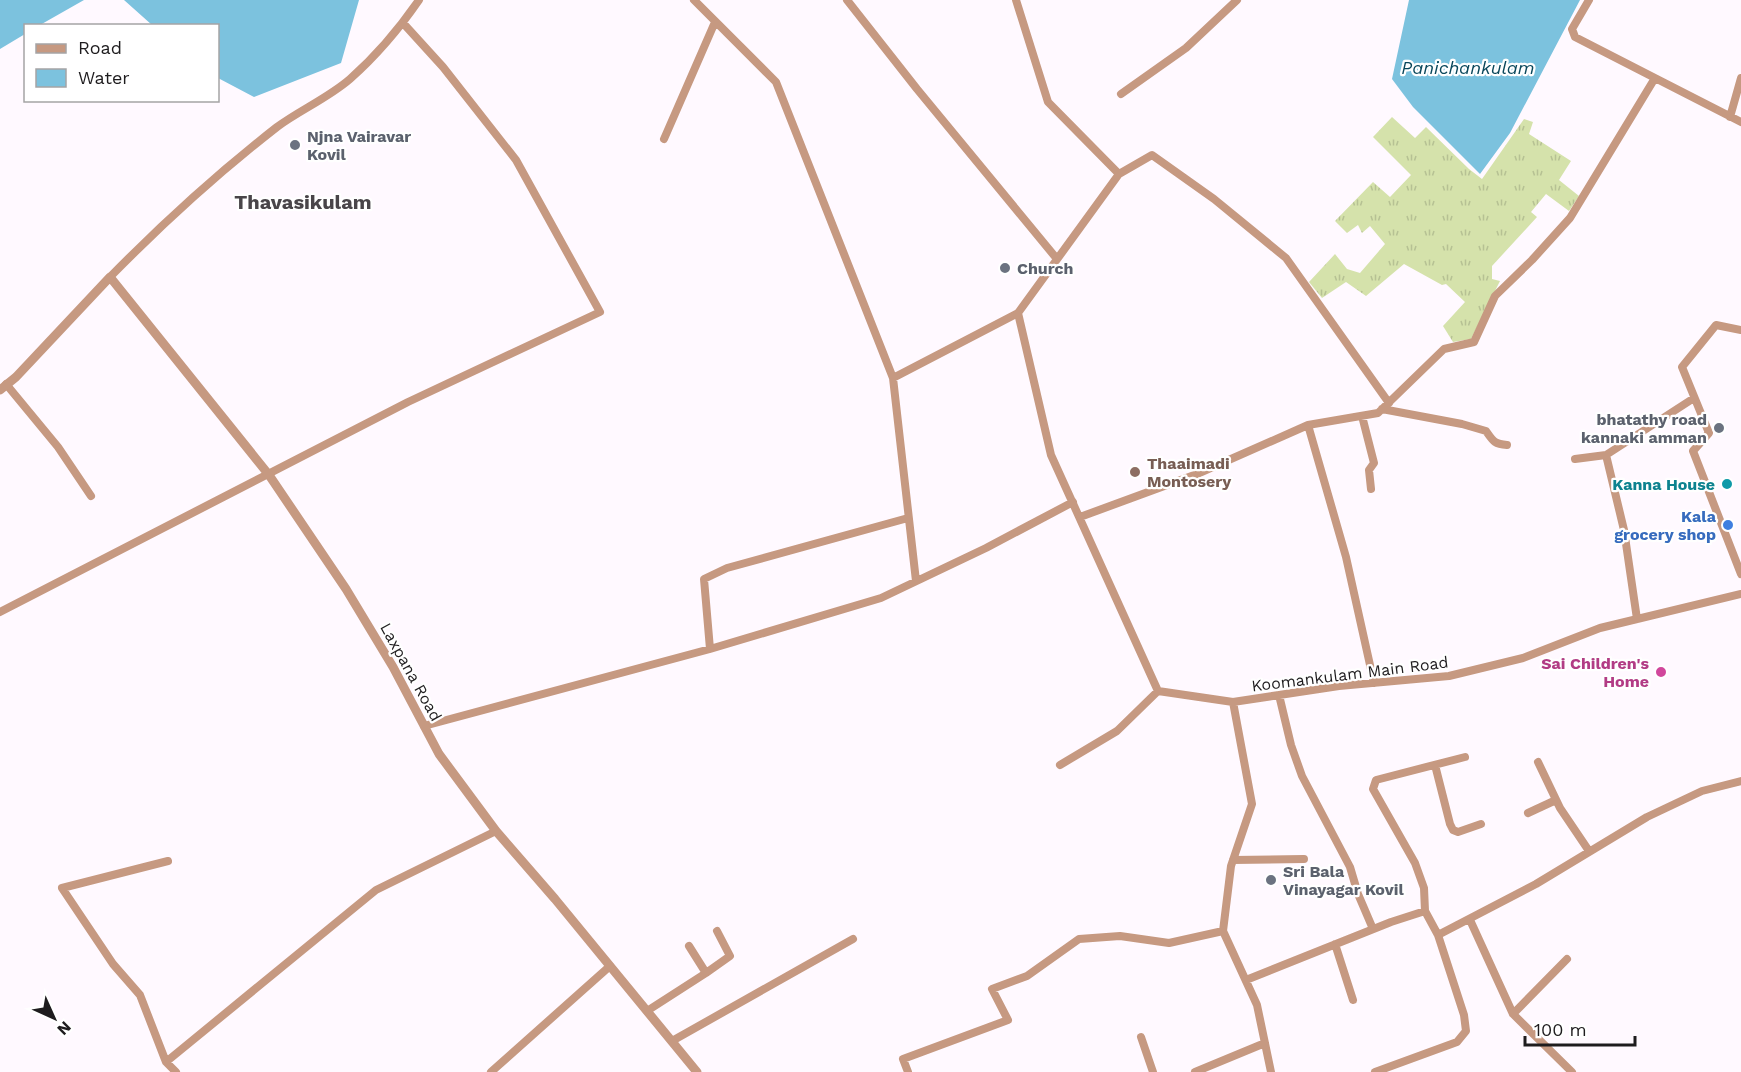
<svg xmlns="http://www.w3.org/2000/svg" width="1741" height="1072" viewBox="0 0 1741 1072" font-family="'Work Sans',sans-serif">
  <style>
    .grass { fill: url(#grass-tufts) }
    .water { fill: #7cc2de }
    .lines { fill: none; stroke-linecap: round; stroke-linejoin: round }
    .minor { stroke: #c69981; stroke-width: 8 }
    .tertiary { stroke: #c69981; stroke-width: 9 }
    .worship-dot { fill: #6b7280; stroke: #fff; stroke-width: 2 }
    .education-dot { fill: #8d6e63; stroke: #fff; stroke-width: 2 }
    .culture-dot { fill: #0f9aa8; stroke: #fff; stroke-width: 2 }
    .shop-dot { fill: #3f7fe0; stroke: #fff; stroke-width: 2 }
    .hotel-dot { fill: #d1479c; stroke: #fff; stroke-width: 2 }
    .labels { text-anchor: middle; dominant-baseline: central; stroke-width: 4.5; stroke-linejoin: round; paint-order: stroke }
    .worship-label { font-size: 16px; font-weight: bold; fill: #5b616d; stroke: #fff; text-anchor: start }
    .education-label { font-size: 16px; font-weight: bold; fill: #785e54; stroke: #fff; text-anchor: start }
    .culture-label { font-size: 16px; font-weight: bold; fill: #0d838f; stroke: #fff; text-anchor: end }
    .shop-label { font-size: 16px; font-weight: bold; fill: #366cbe; stroke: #fff; text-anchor: end }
    .hotel-label { font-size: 16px; font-weight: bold; fill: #b23c85; stroke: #fff; text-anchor: end }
    .street-label { font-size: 16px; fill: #1e1c1e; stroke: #fff }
    .water-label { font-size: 18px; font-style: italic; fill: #09475b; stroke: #fff }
    .quarter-label { font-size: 20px; font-weight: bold; fill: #494549; stroke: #fff }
  </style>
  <defs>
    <pattern id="grass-tufts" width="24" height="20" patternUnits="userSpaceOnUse" patternTransform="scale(1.5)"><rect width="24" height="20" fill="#d5e2ab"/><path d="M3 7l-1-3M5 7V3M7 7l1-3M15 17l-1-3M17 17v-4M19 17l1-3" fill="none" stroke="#b6c193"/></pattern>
  </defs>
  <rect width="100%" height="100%" fill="#fff9ff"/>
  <path class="grass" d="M1392 117 1415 138 1426 127 1469 169 1482 179 1524 119 1533 122 1529 134 1571 161 1559 180 1579 196 1569 211 1546 194 1531 212 1537 217 1492 266V279L1500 281 1471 339 1453 342 1443 326 1465 302 1446 284 1442 285 1404 264 1366 296 1346 282 1322 298 1309 282 1335 254 1347 269 1360 273 1385 244 1370 226 1362 233 1358 225 1347 233 1335 221 1373 182 1390 197 1411 175 1373 137Z"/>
  <path class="water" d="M0 0H84L40 25 26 26 25 34 0 49Z
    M124 0H359L341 63 254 97 218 78V26L152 25Z
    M1409 0H1580L1510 133 1480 174 1413 107 1392 79Z"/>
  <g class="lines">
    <path class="minor" d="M694 0 776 82 893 378 1018 313 1119 174 1048 102 1016 0
      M847 0 917 89 1057 259
      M1589 0 1572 29 1575 37 1655 78
      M1121 94 1186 48 1237 0
      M1730 117 1741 78
      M664 139 715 22
      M1119 174 1152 155 1214 199 1286 258 1389 403
      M110 277C162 224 218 173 277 127 300 110 328 98 350 79 376 56 399 29 419 0
      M1018 313 1051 455 1158 691 1233 702
      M1741 330 1716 325 1682 367 1709 433 1693 451 1741 574
      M893 378 916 581
      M6 384 58 447 91 496
      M1382 409 1462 424 1486 431C1493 441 1494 444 1507 445
      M1362 416 1374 463 1369 470 1371 489
      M1308 425 1346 557 1374 683
      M1606 455 1624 530 1637 619
      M1575 459 1606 455 1694 398
      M1080 517 1197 474 1308 425 1378 413 1444 349 1474 342 1495 296 1532 260 1570 218 1655 78 1741 122
      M0 612 408 402 600 312 516 160 443 67 403 23
      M710 649 704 579 727 568 908 518
      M1279 695 1291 745 1302 776 1350 867 1358 894 1373 929
      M424 726 710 649 881 598 986 548 1073 502
      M1538 762 1560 808 1589 851
      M1060 765 1117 731 1158 691
      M1435 765 1450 824 1453 830 1458 832 1481 824
      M1528 813 1556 800
      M1233 860 1304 859
      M168 861 62 888 113 964 140 995 166 1062 176 1072
      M1425 911 1424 888 1415 863 1373 789 1376 780 1465 757
      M1470 920 1513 1014 1572 1072
      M1223 931 1257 1005 1271 1072
      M1335 944 1353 1000
      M706 973 730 956 717 931
      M1246 980 1391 922 1425 911 1438 935 1536 884 1647 817 1702 791 1741 781
      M647 1011 706 973 689 946
      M1513 1014 1567 959
      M1141 1037 1153 1072
      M672 1041 853 939
      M166 1062 376 890 496 831
      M491 1072 610 966
      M908 1072 903 1059 1008 1020 992 989 1027 976 1079 939 1120 936 1169 943 1223 931 1231 866 1252 804 1233 702 1339 686 1449 676 1523 658 1600 628 1741 594
      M1195 1072 1265 1043
      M1375 1072 1457 1042 1466 1031 1464 1015 1438 935"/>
    <path class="tertiary" d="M0 390 16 377 110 277 269 475 346 589 393 667 439 754 496 831 555 899 697 1072"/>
  </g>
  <g class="worship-dot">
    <circle cx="295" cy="145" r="6"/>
    <circle cx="1005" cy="268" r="6"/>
    <circle cx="1719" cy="428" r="6"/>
    <circle cx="1271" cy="880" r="6"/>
  </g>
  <circle class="education-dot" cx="1135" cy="472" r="6"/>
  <circle class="culture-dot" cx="1727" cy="484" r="6"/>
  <circle class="shop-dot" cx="1728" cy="525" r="6"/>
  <circle class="hotel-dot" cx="1661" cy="672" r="6"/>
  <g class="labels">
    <g class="worship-label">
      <text x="307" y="136">Njna Vairavar<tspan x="307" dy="18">Kovil</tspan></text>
      <text x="1017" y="268">Church</text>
      <text x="1707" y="419" text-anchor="end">bhatathy road<tspan x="1707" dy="18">kannaki amman</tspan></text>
      <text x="1283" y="871">Sri Bala<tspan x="1283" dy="18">Vinayagar Kovil</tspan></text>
    </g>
    <g class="education-label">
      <text x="1147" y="463">Thaaimadi<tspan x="1147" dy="18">Montosery</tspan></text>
    </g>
    <g class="culture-label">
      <text x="1715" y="484">Kanna House</text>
    </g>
    <g class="shop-label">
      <text x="1716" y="516">Kala<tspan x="1716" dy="18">grocery shop</tspan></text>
    </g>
    <g class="hotel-label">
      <text x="1649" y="663">Sai Children's<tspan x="1649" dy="18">Home</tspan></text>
    </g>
    <g class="street-label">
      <text transform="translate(411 672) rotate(61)">Laxpana Road</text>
      <text transform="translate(1350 674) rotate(-7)">Koomankulam Main Road</text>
    </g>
    <g class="water-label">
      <text x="1468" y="67">Panichankulam</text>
    </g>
    <g class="quarter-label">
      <text x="303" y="202">Thavasikulam</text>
    </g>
  </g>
  <rect x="24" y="24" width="195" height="78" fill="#ffffff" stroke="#a5a4a5" stroke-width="1.5"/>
  <rect x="36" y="44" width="30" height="9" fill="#c69981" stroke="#a5a4a5" stroke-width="1.5"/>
  <text x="78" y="54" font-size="18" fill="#1e1c1e">Road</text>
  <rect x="36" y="69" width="30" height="18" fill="#7cc2de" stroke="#a5a4a5" stroke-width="1.5"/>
  <text x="78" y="84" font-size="18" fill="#1e1c1e">Water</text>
  <g transform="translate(54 1018) rotate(135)" stroke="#ffffff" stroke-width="4.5" paint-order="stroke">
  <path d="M0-4.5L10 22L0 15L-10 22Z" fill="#1e1c1e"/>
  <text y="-9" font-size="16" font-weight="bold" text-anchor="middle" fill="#1e1c1e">N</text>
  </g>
  <path d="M1525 1036v9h110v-9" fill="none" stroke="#1e1c1e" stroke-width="3"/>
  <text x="1534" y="1036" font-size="18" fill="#1e1c1e" stroke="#ffffff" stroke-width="4.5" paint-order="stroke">100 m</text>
</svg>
